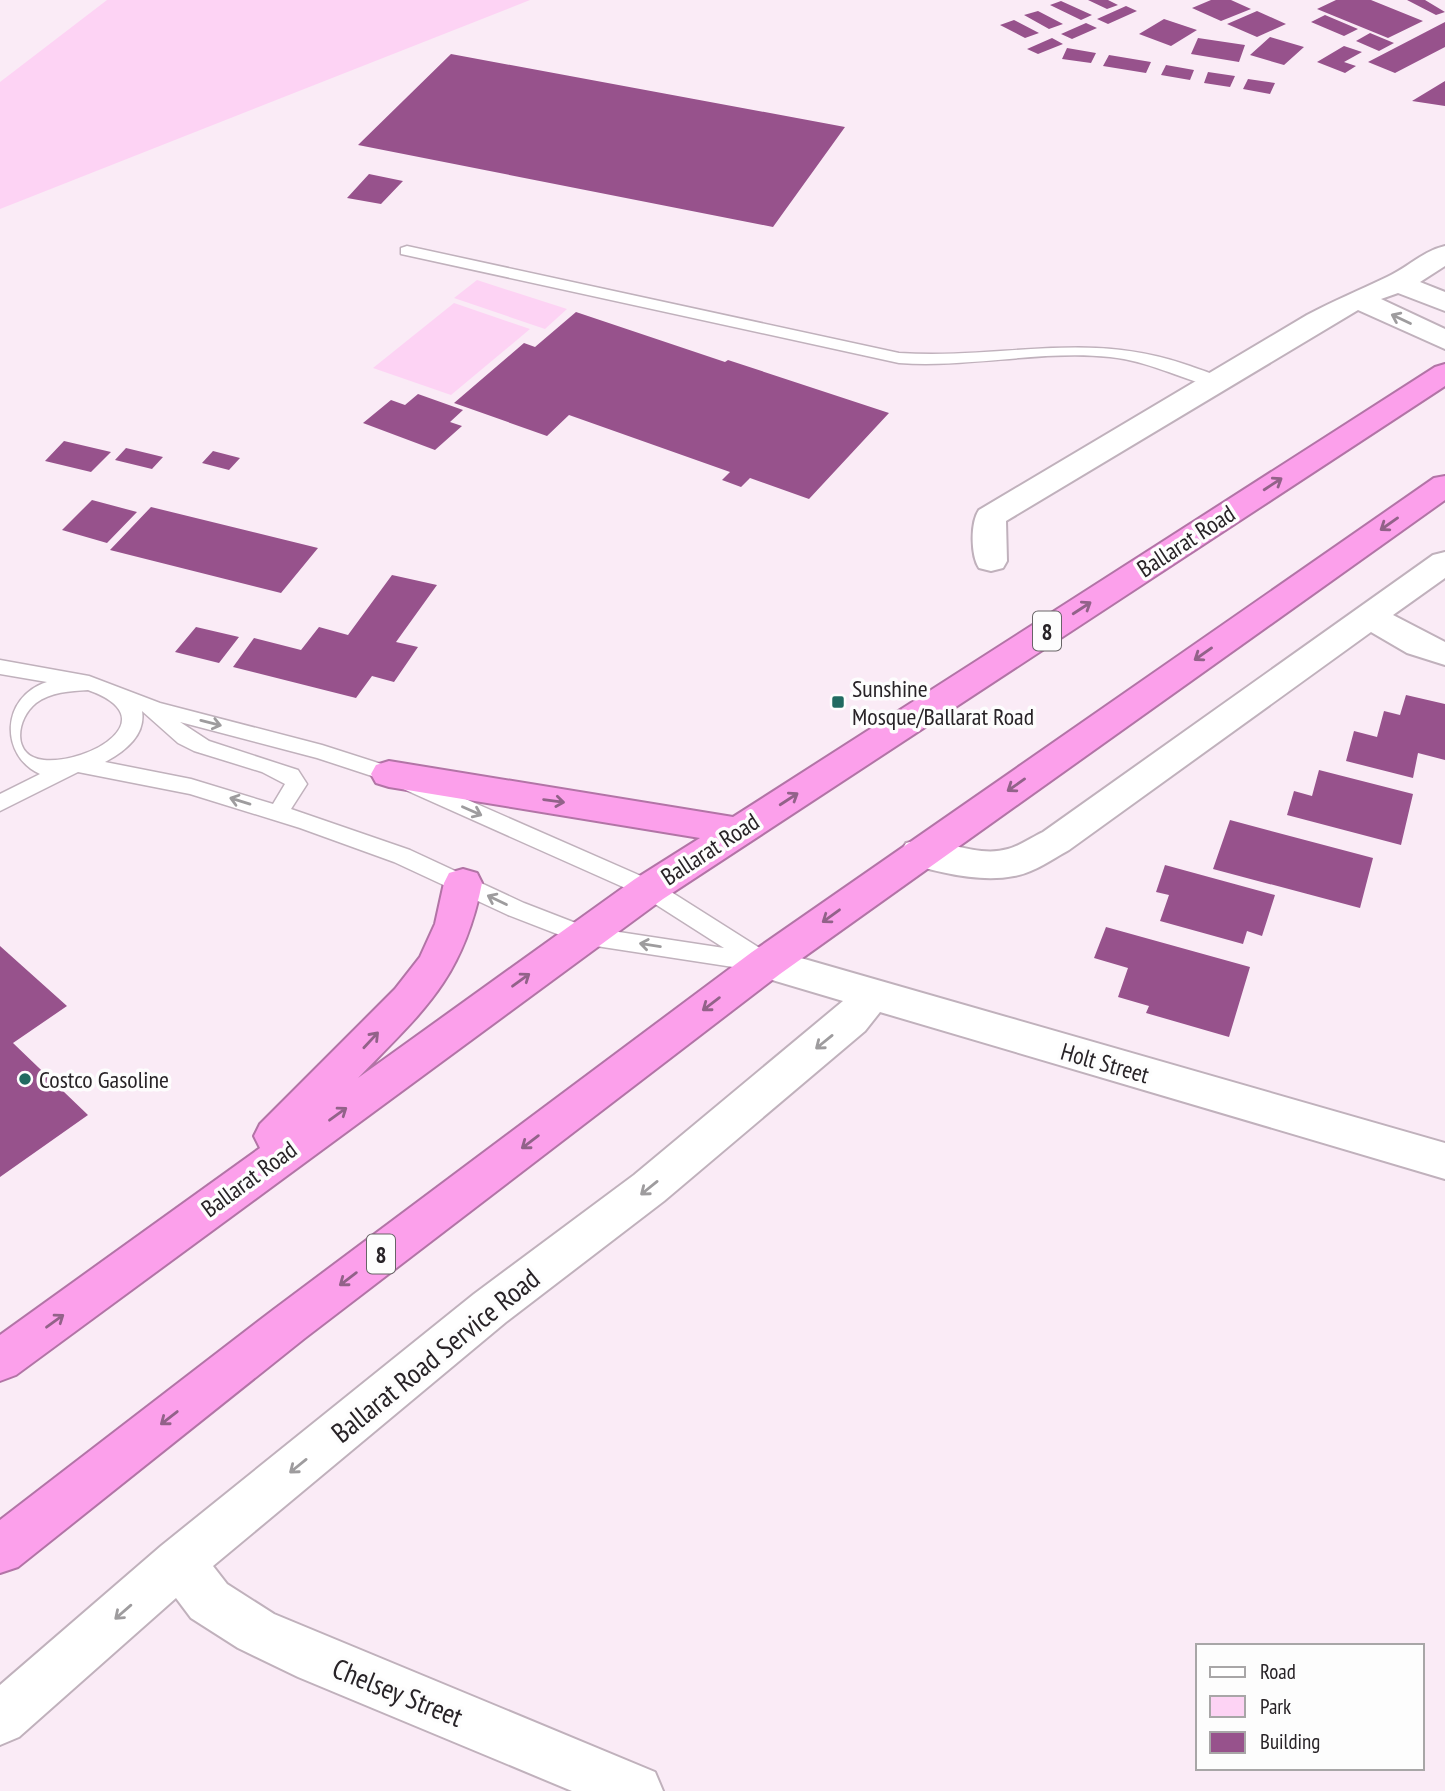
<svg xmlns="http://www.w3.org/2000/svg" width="1445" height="1791" viewBox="0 0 1445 1791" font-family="'PT Sans Narrow',sans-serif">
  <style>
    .green { fill: #fdd3f4 }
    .building { fill: #97528c }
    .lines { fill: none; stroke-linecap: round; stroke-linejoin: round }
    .lane-casing { stroke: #c0b1bc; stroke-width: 3 }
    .street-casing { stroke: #c0b1bc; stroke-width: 4 }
    .highway-casing { stroke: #b274a6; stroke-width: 4 }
    .lane { fill: #fff; fill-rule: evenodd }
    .street { fill: #fff; fill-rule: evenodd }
    .highway { fill: #fca0eb; fill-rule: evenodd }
    .oneway { stroke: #9e9c9e }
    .oneway2 { stroke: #926289 }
    .poi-dot { fill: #216a61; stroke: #fdfdfd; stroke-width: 2.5 }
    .labels { text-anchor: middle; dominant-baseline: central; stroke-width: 7; stroke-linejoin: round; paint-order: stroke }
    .shield { fill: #fdfdfd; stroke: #686467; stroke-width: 2 }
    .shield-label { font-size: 23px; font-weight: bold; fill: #282327 }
    .street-label { font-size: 24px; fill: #282327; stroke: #fdfdfd }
    .poi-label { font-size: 24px; fill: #282327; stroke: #fdfdfd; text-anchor: start }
    .near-street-label { font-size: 28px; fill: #282327; stroke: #fdfdfd }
  </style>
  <rect width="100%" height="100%" fill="#faebf6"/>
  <path class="green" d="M107 0H530L0 209V82Z
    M477 280 567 309 545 329 454 298Z
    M454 303 530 329 451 395 373 368Z"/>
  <path class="building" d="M1088 0H1108L1118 5 1107 9Z
    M1211 0H1231L1251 9 1221 21 1192 8Z
    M1336 0H1371L1423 21 1388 38 1317 9Z
    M1407 0H1425L1445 12 1436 15Z
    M1061 1 1092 15 1081 20 1050 5Z
    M1126 6 1137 11 1108 24 1097 19Z
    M1038 11 1063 24 1049 29 1024 15Z
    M1257 11 1286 24 1257 37 1227 24Z
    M1325 15 1358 29 1344 36 1311 22Z
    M1164 19 1197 30 1171 46 1139 34Z
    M1014 20 1039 33 1025 38 1000 25Z
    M1445 22V47L1395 73 1368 62Z
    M1086 23 1097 28 1072 39 1061 34Z
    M1370 33 1394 43 1379 51 1356 41Z
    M1270 37 1304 47 1284 65 1250 55Z
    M1052 38 1063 44 1038 54 1027 49Z
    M1198 38 1245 45 1239 62 1191 54Z
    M1344 46 1362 52 1344 62 1356 66 1345 73 1317 62Z
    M1067 48 1096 53 1091 63 1062 59Z
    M451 54 845 127 773 227 358 145Z
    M1109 55 1151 62 1146 73 1103 66Z
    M1166 65 1194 70 1190 80 1161 75Z
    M1208 72 1235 76 1230 87 1204 83Z
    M1248 79 1275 83 1270 94 1243 89Z
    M1445 81V106L1412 101Z
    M369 174 403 181 381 204 347 198Z
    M576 312 725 362 728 360 889 413 809 499 750 478 741 487 722 480 730 472 569 415 547 436 454 403 524 343 535 347Z
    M418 394 463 410 450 422 462 426 435 450 363 423 391 400 405 405Z
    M64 441 111 452 91 472 45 461Z
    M126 448 163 457 152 469 115 460Z
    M213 451 240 458 229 470 202 463Z
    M92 500 137 512 107 543 62 530Z
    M151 507 318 548 281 593 110 550Z
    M392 575 437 585 396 642 418 647 394 682 372 676 356 698 233 667 254 638 301 650 319 627 348 635Z
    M196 627 239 637 219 663 175 652Z
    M1406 695 1445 704V760L1418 753 1413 778 1346 761 1354 731 1377 737 1384 711 1400 715Z
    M1319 770 1413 794 1401 845 1287 815 1294 791 1312 796Z
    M1230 820 1373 858 1360 908 1213 869Z
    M1165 865 1275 895 1262 936 1247 931 1243 944 1160 921 1169 895 1156 892Z
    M1106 927 1250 967 1229 1037 1146 1013 1149 1006 1118 997 1128 968 1094 958Z
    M0 946 67 1006 13 1043 88 1115 0 1177Z"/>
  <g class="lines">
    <g class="lane-casing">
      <path id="lane" d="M407 246 899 353C1003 360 1087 329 1190 366 1200 370 1216 373 1223 382L1214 387C1179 378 1148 361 1110 357 1040 350 970 368 899 363L401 254V248Z
        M0 660 89 676 160 703 322 745 397 769 657 883 774 957 778 963 774 969 766 972 583 944 508 915 394 862 300 828 190 794 78 772 0 811V794L40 774C0 756 0 697 47 682L0 674ZM88 690C167 718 90 764 44 760 11 757 16 719 36 703 51 692 70 691 88 690ZM142 711 178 743 194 751 262 772 285 784 273 804 191 779 105 762C124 752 146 735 142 711ZM180 722 317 758 381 779 641 895 724 948 586 927 524 903 410 850 291 809 307 784 298 770 209 741Z"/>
    </g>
    <g class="street-casing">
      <path id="street" d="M1445 246V266L1420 282 1445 292V311L1398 293 1381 299 1445 329V349L1358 310 1006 521 1007 561 1003 568 991 571 979 568C971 556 970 523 979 510L1307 315C1333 301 1360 290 1387 277 1407 268 1423 251 1445 246Z
        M1445 552V578L1393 615 1445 642V665L1407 653 1371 632 1069 850C1052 859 1034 873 1014 876 980 883 939 872 906 863L900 853 906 843C938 834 974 859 1008 849 1020 846 1032 837 1043 832L1433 555Z
        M766 948 1445 1143V1179L880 1012 865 1031 664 1201 506 1322 213 1566 227 1584 274 1614 655 1772 663 1791H572L298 1677 238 1648 191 1618 176 1598 19 1737 0 1745V1685L161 1546 474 1294 634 1175 843 1001 752 974 746 963 752 952Z"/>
    </g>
    <g class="highway-casing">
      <path id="highway" d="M1445 364V386L663 899 16 1375 0 1381V1335L260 1148 254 1136 260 1124 395 989 420 957 435 924 444 883 449 873 463 869 477 873 482 883C462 980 424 1010 358 1078L635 879 700 838 389 787 376 783 371 774 376 765 389 761 733 817 1435 367Z
        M1445 476V500L780 974 305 1338 18 1567 0 1573V1520L273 1310 752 952 1434 478Z"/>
    </g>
    <use href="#lane" class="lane"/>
    <use href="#street" class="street"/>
    <use href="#highway" class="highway"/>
  </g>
  <defs><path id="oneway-shaft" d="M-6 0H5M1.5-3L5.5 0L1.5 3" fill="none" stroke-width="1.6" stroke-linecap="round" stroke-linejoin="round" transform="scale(1.75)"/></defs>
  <g class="oneway">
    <use href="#oneway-shaft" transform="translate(1401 319) rotate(-155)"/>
    <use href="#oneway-shaft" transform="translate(211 723) rotate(14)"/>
    <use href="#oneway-shaft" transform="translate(240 801) rotate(-163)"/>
    <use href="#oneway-shaft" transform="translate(472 811) rotate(24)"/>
    <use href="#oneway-shaft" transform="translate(497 900) rotate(-154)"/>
    <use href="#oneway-shaft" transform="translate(650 945) rotate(-171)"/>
    <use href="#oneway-shaft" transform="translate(824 1042) rotate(141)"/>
    <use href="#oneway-shaft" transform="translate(649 1188) rotate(141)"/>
    <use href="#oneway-shaft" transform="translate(298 1466) rotate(141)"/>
    <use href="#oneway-shaft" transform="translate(123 1612) rotate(139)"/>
  </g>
  <g class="oneway2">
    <use href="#oneway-shaft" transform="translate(1273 484) rotate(-33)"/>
    <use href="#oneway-shaft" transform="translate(1389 524) rotate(145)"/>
    <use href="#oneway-shaft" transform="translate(1082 608) rotate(-33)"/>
    <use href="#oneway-shaft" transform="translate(1203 654) rotate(145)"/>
    <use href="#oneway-shaft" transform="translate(1016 785) rotate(145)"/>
    <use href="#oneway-shaft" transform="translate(789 799) rotate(-33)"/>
    <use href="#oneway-shaft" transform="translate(554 801) rotate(8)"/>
    <use href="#oneway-shaft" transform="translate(831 916) rotate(144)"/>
    <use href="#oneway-shaft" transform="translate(521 980) rotate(-36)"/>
    <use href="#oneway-shaft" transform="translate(711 1004) rotate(143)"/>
    <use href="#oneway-shaft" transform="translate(371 1040) rotate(-47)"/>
    <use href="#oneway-shaft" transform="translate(338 1114) rotate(-36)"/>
    <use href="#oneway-shaft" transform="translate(530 1142) rotate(143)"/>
    <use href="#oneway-shaft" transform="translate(348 1279) rotate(143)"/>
    <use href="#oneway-shaft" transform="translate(55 1321) rotate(-36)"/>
    <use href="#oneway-shaft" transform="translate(169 1418) rotate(142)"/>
  </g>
  <g class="poi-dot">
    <rect x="831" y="695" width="14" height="14" rx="3.5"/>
    <circle cx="25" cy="1079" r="7"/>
  </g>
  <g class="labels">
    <g class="shield">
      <rect x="1033" y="611.5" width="28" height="39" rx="5"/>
      <rect x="367" y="1234.5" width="28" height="39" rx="5"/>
    </g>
    <g class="shield-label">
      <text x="1047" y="631">8</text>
      <text x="381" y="1254">8</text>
    </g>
    <g class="street-label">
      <text transform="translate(1186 541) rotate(-33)">Ballarat Road</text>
      <text transform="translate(710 849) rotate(-33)">Ballarat Road</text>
      <text transform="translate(1105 1063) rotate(16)">Holt Street</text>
      <text transform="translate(249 1179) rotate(-36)">Ballarat Road</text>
    </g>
    <g class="poi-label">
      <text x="852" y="688">Sunshine<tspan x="852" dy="28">Mosque/Ballarat Road</tspan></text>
      <text x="39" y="1079">Costco Gasoline</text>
    </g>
    <g class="near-street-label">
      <text transform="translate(435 1355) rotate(-39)">Ballarat Road Service Road</text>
      <text transform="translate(398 1692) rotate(22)">Chelsey Street</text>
    </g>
  </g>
  <rect x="1196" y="1644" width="228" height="126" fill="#fdfdfd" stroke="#a8a6a7" stroke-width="2"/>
  <rect x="1210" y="1667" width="35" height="10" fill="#ffffff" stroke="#a8a6a7" stroke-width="2"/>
  <text x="1260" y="1679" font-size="21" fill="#282327">Road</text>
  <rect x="1210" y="1696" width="35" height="21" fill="#fdd3f4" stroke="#a8a6a7" stroke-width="2"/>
  <text x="1260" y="1714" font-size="21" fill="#282327">Park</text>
  <rect x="1210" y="1732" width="35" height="21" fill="#97528c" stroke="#a8a6a7" stroke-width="2"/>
  <text x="1260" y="1749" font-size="21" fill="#282327">Building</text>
</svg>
